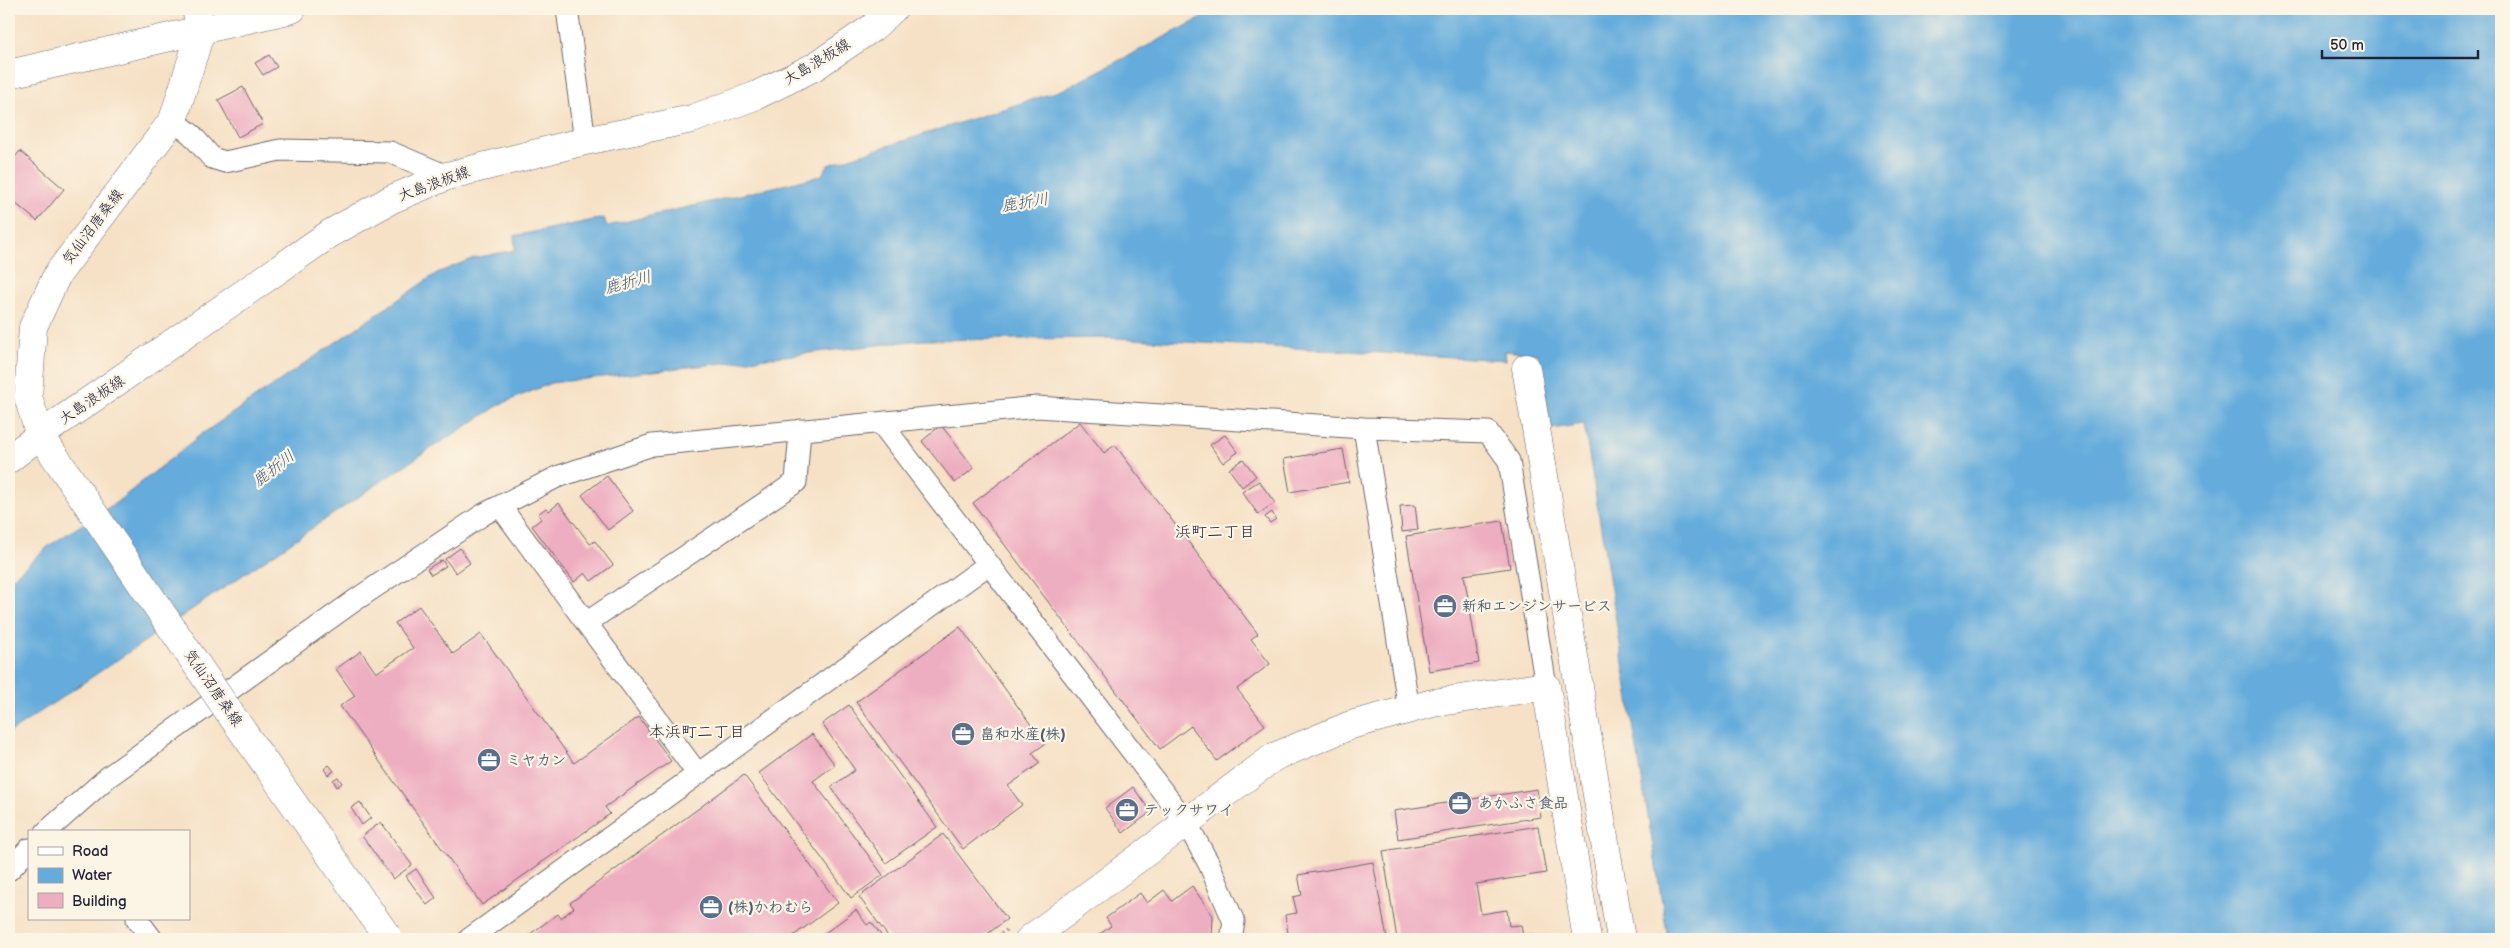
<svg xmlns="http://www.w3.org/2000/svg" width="2510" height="948" viewBox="0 0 2510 948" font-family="'Balsamiq Sans','Klee One',sans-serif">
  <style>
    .water { fill: #65acdc; stroke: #44678c }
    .building { fill: #eeaec1 }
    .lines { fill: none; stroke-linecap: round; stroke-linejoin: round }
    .minor-casing { stroke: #6c656c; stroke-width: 23 }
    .tertiary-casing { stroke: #6c656c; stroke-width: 29 }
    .secondary-casing { stroke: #6c656c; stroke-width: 29 }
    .primary-casing { stroke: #6c656c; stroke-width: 29 }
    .motorway-casing { stroke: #6c656c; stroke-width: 29 }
    .path { stroke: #6c656c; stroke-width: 3; stroke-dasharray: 1 4; stroke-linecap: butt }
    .minor { stroke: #fff; stroke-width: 21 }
    .tertiary { stroke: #fff; stroke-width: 28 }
    .secondary { stroke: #fff; stroke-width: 28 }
    .primary { stroke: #fff; stroke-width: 28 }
    .motorway { stroke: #fff; stroke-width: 28 }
    .primary-bridge-casing { stroke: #6c656c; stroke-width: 29; stroke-linecap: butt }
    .primary-bridge { stroke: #fff; stroke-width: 28 }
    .labels { text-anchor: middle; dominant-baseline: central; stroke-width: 4.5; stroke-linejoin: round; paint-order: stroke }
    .street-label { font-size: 15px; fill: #22223b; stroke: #fcf5e5 }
    .service-label { font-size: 15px; font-weight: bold; fill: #4e5e75; stroke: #fcf5e5; text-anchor: start }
    .water-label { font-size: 16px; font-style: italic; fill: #3d597b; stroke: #fcf5e5 }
    .neighbourhood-label { font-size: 16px; fill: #22223b; stroke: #fcf5e5 }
  </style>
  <rect width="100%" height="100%" fill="#fcf5e5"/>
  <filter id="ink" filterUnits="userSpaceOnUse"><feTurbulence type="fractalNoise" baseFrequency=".02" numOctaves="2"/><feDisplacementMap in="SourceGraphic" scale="10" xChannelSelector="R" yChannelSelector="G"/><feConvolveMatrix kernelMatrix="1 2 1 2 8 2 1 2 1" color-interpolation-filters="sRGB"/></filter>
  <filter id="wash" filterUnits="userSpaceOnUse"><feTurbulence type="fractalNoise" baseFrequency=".0096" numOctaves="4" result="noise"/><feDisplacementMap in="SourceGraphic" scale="20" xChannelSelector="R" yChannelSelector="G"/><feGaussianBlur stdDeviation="1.12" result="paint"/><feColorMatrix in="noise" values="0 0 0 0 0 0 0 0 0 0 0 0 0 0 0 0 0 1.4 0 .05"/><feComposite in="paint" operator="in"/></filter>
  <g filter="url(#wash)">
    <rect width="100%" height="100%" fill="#f6e1c6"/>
    <path class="water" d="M1219 9H2501V939H1668L1584 424 1552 429 1538 354 1505 351 1506 360 1114 338 921 340 551 383 501 404 422 454 9 733V581L50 545 117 502 199 436 437 273 474 258 515 250 514 236 604 218 607 226 821 176 828 165 1062 90Z"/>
    <g id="blocks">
      <path class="building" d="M269 55 277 67 263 75 255 63Z
        M243 87 263 124 238 137 218 100Z
        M20 151 64 189 37 221 9 198V164Z
        M1080 422 1104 453 1115 445 1258 634 1251 639 1270 664 1237 689 1265 725 1217 761 1191 726 1160 749 973 503Z
        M941 425 974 468 955 483 922 441Z
        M1225 435 1238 452 1223 463 1210 445Z
        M1343 449 1349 482 1290 492 1284 459Z
        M1243 459 1256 476 1242 487 1229 469Z
        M607 476 633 511 608 530 582 495Z
        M1259 481 1275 503 1258 514 1242 492Z
        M559 503 590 544 595 541 613 565 591 581 585 573 574 582 532 526 541 519 538 514 546 508 549 511Z
        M1415 505 1418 530 1402 532 1400 506Z
        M1272 512 1276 519 1270 523 1265 517Z
        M1502 521 1510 568 1464 575 1479 663 1429 671 1406 536Z
        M460 548 470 563 456 573 445 559Z
        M442 560 446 566 431 575 427 569Z
        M419 606 453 654 481 634 574 763 639 717 671 761 605 807 610 814 482 905 340 706 355 696 336 669 361 651 376 673 413 648 395 623Z
        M960 627 1045 744 1032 753 1040 763 1008 786 1022 805 963 849 856 702Z
        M849 705 937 827 886 863 831 787 855 770 822 724Z
        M812 734 835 765 813 781 883 875 851 898 759 773Z
        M329 765 334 771 328 775 324 769Z
        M744 775 838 903 789 939H523L558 914 561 918 574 908 570 903Z
        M338 777 342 783 337 787 333 780Z
        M1133 787 1151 812 1123 833 1105 808Z
        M1537 789 1541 817 1398 839 1394 811Z
        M360 802 371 818 362 825 351 808Z
        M381 822 412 865 393 879 362 836Z
        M1538 826 1546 873 1476 884 1481 914 1507 910 1509 926 1521 925 1523 936 1532 934V939H1397L1383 851Z
        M943 834 1007 919 981 939H890L859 897Z
        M1373 862 1387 939H1289L1285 915 1297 913 1293 897 1302 895 1298 875Z
        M416 869 436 898 427 905 406 876Z
        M1192 886 1213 916 1212 939H1093L1111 926 1106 918 1140 893 1147 903 1164 890 1172 901Z
        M856 910 867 925 871 922 884 939H817Z"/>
    </g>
  </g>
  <g filter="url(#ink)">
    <use href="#blocks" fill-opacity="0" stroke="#6c656c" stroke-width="1"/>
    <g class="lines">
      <g class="minor-casing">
        <path id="minor" d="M567 9 585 141
          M173 120 192 135 212 158 225 162 280 150 390 152 447 176
          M881 423 1186 822 1209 864 1234 922 1231 939
          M1364 428 1409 710
          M500 506 697 773
          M586 623 796 482 800 430
          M46 832 108 777 354 601 484 514 557 477 652 445 1037 407 1364 428 1488 432 1509 461 1546 686
          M9 870 29 849
          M137 919 152 939
          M469 939 989 564"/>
      </g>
      <g class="tertiary-casing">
        <path id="tertiary" d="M1526 368 1621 939
          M1030 939 1274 757 1351 725 1433 703 1546 686 1587 939"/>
      </g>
      <g class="secondary-casing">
        <path id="secondary" d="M9 74 292 9
          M40 435 331 233 392 199 447 176 585 141 692 119 755 96 814 67 872 28 893 9"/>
      </g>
      <g class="primary-casing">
        <path id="primary" d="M9 459 40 435
          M60 464 40 435 28 397 33 327 57 275 173 120 201 31"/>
      </g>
      <g class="motorway-casing">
        <path id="motorway" d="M196 9 201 31"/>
      </g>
      <path class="path" d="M993 939 1009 928"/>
      <use href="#minor" class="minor"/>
      <use href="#tertiary" class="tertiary"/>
      <use href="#secondary" class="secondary"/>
      <use href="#primary" class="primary"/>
      <use href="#motorway" class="motorway"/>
      <g class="primary-bridge-casing">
        <path id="primary-bridge" d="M60 464 229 712 387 936"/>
      </g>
      <use href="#primary-bridge" class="primary-bridge"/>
    </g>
  </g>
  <defs>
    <g id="office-disc" transform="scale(1.25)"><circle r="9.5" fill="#5c6f8a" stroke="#fcf5e5"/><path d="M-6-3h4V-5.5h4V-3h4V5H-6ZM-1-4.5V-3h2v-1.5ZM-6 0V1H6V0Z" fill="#fff"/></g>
  </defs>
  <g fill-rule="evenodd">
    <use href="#office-disc" x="1445" y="606"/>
    <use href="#office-disc" x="963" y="734"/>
    <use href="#office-disc" x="489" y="760"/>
    <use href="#office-disc" x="1460" y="803"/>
    <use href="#office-disc" x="1127" y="810"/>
    <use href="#office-disc" x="711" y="907"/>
  </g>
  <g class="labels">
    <g class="street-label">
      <text transform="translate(817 62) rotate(-31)">大島浪板線</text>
      <text transform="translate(434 184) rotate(-20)">大島浪板線</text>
      <text transform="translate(93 227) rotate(-53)">気仙沼唐桑線</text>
      <text transform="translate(92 400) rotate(-34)">大島浪板線</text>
      <text transform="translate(213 688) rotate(55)">気仙沼唐桑線</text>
    </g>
    <g class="service-label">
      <text x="1462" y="606">新和エンジンサービス</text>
      <text x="980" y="734">畠和水産(株)</text>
      <text x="506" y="760">ミヤカン</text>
      <text x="1478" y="803">あかふさ食品</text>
      <text x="1144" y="810">テックサワイ</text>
      <text x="728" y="907">(株)かわむら</text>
    </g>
    <g class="water-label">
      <text transform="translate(1025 203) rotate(-9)">鹿折川</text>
      <text transform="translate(628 283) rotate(-15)">鹿折川</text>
      <text transform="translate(274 469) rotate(-38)">鹿折川</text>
    </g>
    <g class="neighbourhood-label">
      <text x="1215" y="532">浜町二丁目</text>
      <text x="697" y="732">本浜町二丁目</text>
    </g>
  </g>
  <rect width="2510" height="948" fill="none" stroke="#fcf5e5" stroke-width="30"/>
  <rect x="28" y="830" width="162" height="90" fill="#fcf5e5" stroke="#a5a1a1"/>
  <rect x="38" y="847" width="25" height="8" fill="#ffffff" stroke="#a5a1a1"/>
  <text x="72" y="856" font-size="15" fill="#22223b">Road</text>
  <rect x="38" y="868" width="25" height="15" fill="#65acdc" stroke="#a5a1a1"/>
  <text x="72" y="880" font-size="15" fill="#22223b">Water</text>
  <rect x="38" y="893" width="25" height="15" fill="#eeaec1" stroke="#a5a1a1"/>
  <text x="72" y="906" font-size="15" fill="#22223b">Building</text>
  <path d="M2322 50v8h156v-8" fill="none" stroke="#22223b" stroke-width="2.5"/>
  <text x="2330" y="50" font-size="15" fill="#22223b" stroke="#fcf5e5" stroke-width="4" paint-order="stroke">50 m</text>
</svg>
